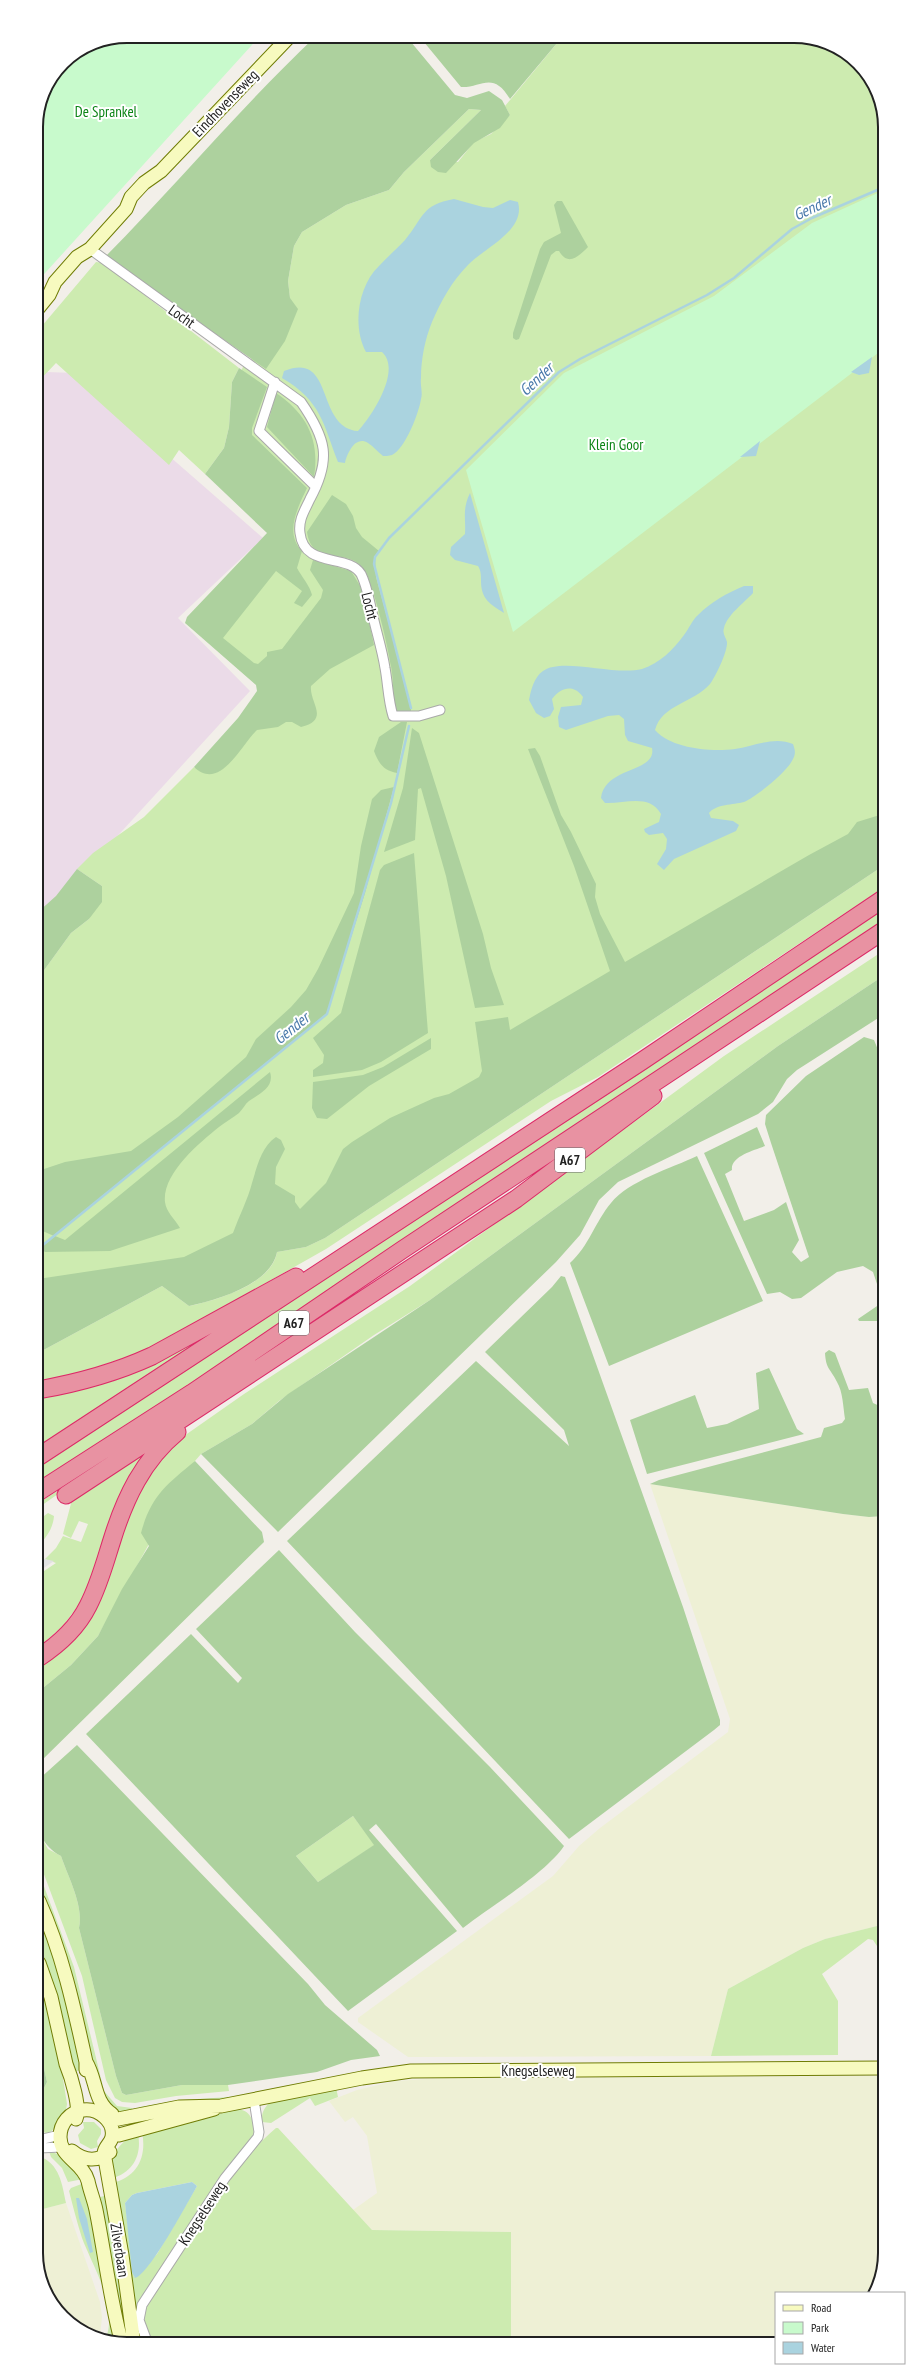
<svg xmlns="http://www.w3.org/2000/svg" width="921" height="2380" viewBox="0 0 921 2380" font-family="'PT Sans Narrow',sans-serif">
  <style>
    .industrial { fill: #ebdbe8 }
    .farmland { fill: #eef0d5 }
    .grass { fill: #cdebb0; fill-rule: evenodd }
    .forest { fill: #add19e; fill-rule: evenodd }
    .park { fill: #c8facc }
    .parking { fill: #e2e2e2 }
    .water { fill: #aad3df }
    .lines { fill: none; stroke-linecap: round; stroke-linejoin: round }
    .stream { stroke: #aad3df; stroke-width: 2.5 }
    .street-casing { stroke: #a9a9a9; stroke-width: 11 }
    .secondary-casing { stroke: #707d05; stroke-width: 15 }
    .highway-casing { stroke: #dc2a67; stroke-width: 19 }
    .street { stroke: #fff; stroke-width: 9 }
    .secondary { stroke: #f7fabf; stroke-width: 13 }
    .highway { stroke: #e892a2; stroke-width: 17 }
    .labels { text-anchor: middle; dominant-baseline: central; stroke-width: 4; stroke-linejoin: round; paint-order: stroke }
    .shield { fill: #fff; stroke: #646464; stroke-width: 1 }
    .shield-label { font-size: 14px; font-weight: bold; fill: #222 }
    .street-label { font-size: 15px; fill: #222; stroke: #fff }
    .park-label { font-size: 15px; fill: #0c8416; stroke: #fff }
    .water-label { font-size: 16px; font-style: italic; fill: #4a7aab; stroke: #fff }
    .rim { fill: none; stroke: #222; stroke-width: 2 }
  </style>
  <rect width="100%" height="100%" fill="#f2efe9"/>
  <path class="industrial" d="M47 372 74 373 263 538 178 618 250 691 37 924V380Z"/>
  <path class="farmland" d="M650 1484 843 1514 869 1517 884 1516 885 1924 825 1939 803 1948 728 1989 711 2056 408 2057 358 2022V2018L553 1876 579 1846 600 1828 728 1732 730 1719Z
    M885 2076V2254L872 2293H776V2341L511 2342V2232L372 2230 353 2210 377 2193 367 2136 353 2117 345 2122 329 2101 357 2090 395 2081 442 2078Z
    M66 2203 100 2302 102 2317 100 2335 67 2322 39 2277V2210Z"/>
  <path class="grass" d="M563 36H801L850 55 882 103 883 864 454 1149 187 1264 38 1286 37 980 71 933 89 919 102 886 77 869 93 853 144 817 194 767 195 768 239 721 259 692 257 685 186 623 269 533 227 449 235 383 243 367 255 356 290 299 288 281 294 246 302 232 346 205 389 190 404 172 469 109 481 110 430 160 458 162 474 142 491 134 510 115 505 106Z
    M96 262 103 263 239 368 232 382 229 427 224 448 205 474 179 450 169 465 56 363 37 383 36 333Z
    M883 866V888L598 1077 551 1101 326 1249 146 1351 66 1377 38 1382V1353L162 1286 189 1306C217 1300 272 1284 277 1252L306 1247 325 1238Z
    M883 905V923L317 1297 189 1386 38 1483V1463Z
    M883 951V976L778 1046 430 1300 374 1335 279 1401 252 1424 201 1454 195 1461 98 1636 71 1665 38 1692V1667L63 1649 137 1490 174 1443 244 1394 410 1286 724 1056Z
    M250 1308 38 1448V1393Z
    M164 1435 91 1588 63 1626 38 1648V1575L56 1563 45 1559 56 1548 63 1536 81 1542 88 1524 79 1521 71 1538 63 1534 73 1496Z
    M101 1464 38 1508V1503Z
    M48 1513 54 1516C53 1528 47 1537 38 1546L40 1519Z
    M353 1816 375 1845 318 1882 296 1856Z
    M39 1833 48 1849 61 1856C68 1877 84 1906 79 1928L116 2076 122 2093 126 2095 182 2085H228L229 2091 176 2096 135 2103 122 2102 115 2098 106 2080 82 1976 39 1861Z
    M39 1873 74 1967 104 2091 117 2106 132 2108 133 2112 118 2111 102 2097 61 1943 39 1887Z
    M39 1915 54 1954 82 2070 73 2072 39 1947Z
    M885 1924V1985L877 1946 873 1940 868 1939 822 1974 838 2001V2055L711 2056 728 1989 803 1948 825 1939Z
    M39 1975 57 2041 67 2104C66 2116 56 2129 46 2135L43 2130H39V2098L47 2082 39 2046Z
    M336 2087 338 2097 315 2106 310 2098 271 2123 262 2122C261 2112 265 2107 271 2101Z
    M230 2097 231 2100 138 2109 140 2107 181 2100Z
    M239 2109C252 2112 253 2121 255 2133L208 2196 144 2293 140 2300 145 2344H136L112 2183C138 2177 147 2156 142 2132ZM192 2182 197 2186 157 2254 134 2277 125 2203 132 2195 137 2193Z
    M83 2122H94L101 2129V2134L97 2141 98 2147 91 2149 80 2143 78 2135 84 2128Z
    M276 2128H278L372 2230 511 2232V2342L151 2344 144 2322 147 2301C186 2242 221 2175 276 2128Z
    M138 2133C142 2155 134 2172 111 2179 110 2156 117 2143 138 2133Z
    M49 2151 60 2155 83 2179 68 2182 62 2168 51 2157Z
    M39 2156C60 2164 62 2184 66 2203L39 2210Z
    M84 2183 120 2343 106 2338C118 2306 93 2267 82 2238 77 2222 73 2207 69 2191L71 2188Z
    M108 2195 128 2329 125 2344 100 2197Z"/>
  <path class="forest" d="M316 36H406L455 95 467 98 489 91 502 100 510 115 500 128 474 143 446 173 438 172 431 167 430 160 481 110 469 109 404 172 389 190 346 205 302 232 294 246 288 281 290 298 298 309 285 341 266 369 109 260 106 256C177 184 242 106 316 36Z
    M419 36H563L510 99C493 70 481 88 461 87Z
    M557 201H562L588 247C579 256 568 267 559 251H556L551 255 519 339 516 340 513 338V333L540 249 544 242 561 233 554 205Z
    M239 368 267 387 252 428V435L307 488C298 507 284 533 302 551L297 568C302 577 310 586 312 595L302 607 294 603 302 591 276 571 223 638 254 663 258 664 267 656V652L282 649 321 598 323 590 310 570 313 560 351 571 362 589 374 645 330 669 311 686C309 702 331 720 301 727L292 722H286L278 727 257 730C241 745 220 792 194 767L238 718 257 691 256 685 185 623 187 617 267 533 205 474 224 448 229 427 232 382Z
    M276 393C307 414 320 440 314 477L267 427Z
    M332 495 346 504 353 516 356 528 362 537 379 551 375 557 376 577 411 705V711H396C392 696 394 681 391 666 388 647 373 579 361 566 345 548 312 567 307 532Z
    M401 722H407L397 773C383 770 379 764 374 751L379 737Z
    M412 728 419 733 483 934 491 968 504 1005 475 1008 446 876 421 788 418 789 415 840 384 852 403 788Z
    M535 748 540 756 561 815 571 832 596 884 595 897 600 914 625 962 809 855 848 834 857 822 883 814V866L325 1238 306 1247 277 1252C271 1284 218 1300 189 1306L162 1286 38 1353V1279L184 1257 233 1233C239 1216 248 1199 252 1183 257 1167 261 1147 276 1137L281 1140 285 1149 276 1167 275 1184 295 1196V1202L300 1209 326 1183 343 1149 352 1142 390 1118 434 1098 449 1094 479 1077 482 1071 475 1022 508 1017 510 1030 610 971 574 866 528 749Z
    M394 787 365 893 327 1014 55 1236 65 1240 270 1072C275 1087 259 1094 249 1101 245 1104 243 1109 239 1113 233 1118 225 1122 219 1127 199 1143 162 1174 165 1202 166 1212 175 1219 180 1228L110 1251 45 1252 40 1248 54 1236 38 1229V1171L65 1162 131 1151 178 1117 246 1057 256 1039 291 1007 306 990 318 969 354 893 361 846 372 799 381 790Z
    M414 853 428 1033 381 1062 362 1070 313 1077V1070L323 1063 324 1055 313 1038 341 1013 380 870 384 865Z
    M77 869 102 886V902L89 919 71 933 37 980V913L56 896Z
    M883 976V1015L797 1070 787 1079 773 1102 758 1114 618 1182 599 1200 580 1235 556 1262 278 1532 201 1454 252 1424 288 1394 430 1300 778 1046Z
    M864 1037 874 1040 883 1062V1225L881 1227 884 1253V1331L881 1321H859L858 1319 883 1302 873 1272 863 1266 837 1272 801 1298 792 1299 780 1292 767 1294 704 1153 757 1127 765 1146C755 1150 730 1156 732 1170L725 1174 744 1221 774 1210 786 1202 799 1240 792 1252 801 1262 809 1257 771 1143 765 1124 766 1115 806 1076Z
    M431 1038V1049L369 1086 327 1119 317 1118 312 1108 313 1082 363 1075 383 1067Z
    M697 1156 763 1301 609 1366 570 1263C589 1246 595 1222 611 1203 628 1181 672 1168 697 1156Z
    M561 1276 565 1277 683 1607 720 1720V1725L714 1730 569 1839 287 1541 476 1361 569 1446 564 1430 485 1352 552 1287Z
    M829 1350 835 1353 849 1390 868 1388 873 1403 884 1408V1516L869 1517 843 1514 650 1484 659 1480 821 1437 824 1428 842 1423 845 1419C843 1407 843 1392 837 1382 831 1369 826 1370 825 1353Z
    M769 1368 797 1429 804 1434 647 1474 630 1420 695 1395 707 1428 727 1424 759 1409 756 1373Z
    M195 1461 262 1532 264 1542 38 1764V1692L71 1665 98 1636 122 1589 149 1546 141 1533C151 1496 166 1485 195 1461Z
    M279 1550 355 1632 490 1767 564 1846C546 1873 490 1907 463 1928L376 1824 369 1830 457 1931 348 2011 86 1734 191 1634 238 1683 242 1678 196 1629ZM353 1816 374 1845 318 1882 296 1856Z
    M77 1745 308 1984 325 2005 377 2050 380 2056 351 2060 317 2072 228 2085H182L126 2095 122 2093 116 2076 79 1928C84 1906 68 1877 61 1856 30 1839 39 1811 38 1780Z
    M39 2046 47 2082 39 2098Z"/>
  <path class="park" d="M127 36H260L36 283V121L45 87 63 62 92 43Z
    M882 191V350L513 632 466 470 564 373 714 296 812 223Z"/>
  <path class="parking" d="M44 1559 54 1561 38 1572V1563Z"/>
  <path class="water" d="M454 199 483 207 493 208 510 200 518 202C526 231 484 248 468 265 452 281 441 301 432 322 425 339 421 359 421 378 420 385 423 393 421 399 419 413 405 449 392 455 389 456 385 456 383 456 378 452 373 446 368 443 355 435 347 454 345 463L338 462C323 423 321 401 282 378L284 371C335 350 315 427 358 431 372 416 402 370 382 352H366C352 326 358 286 379 266 387 257 397 249 405 240 424 217 421 205 454 199Z
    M872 357 869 373 859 375 851 372Z
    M760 441 756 456 740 457Z
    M470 493 504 613C490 604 481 599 481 581 481 575 481 571 478 566L455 560 450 555 451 547 465 534C466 517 462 510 470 493Z
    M744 586H753V593C744 603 727 615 724 628 722 634 726 637 727 642 728 651 715 678 710 684 694 703 662 704 655 730 672 749 711 752 735 749 754 746 775 736 793 744 795 750 796 753 793 759 788 771 756 797 744 802 733 805 716 804 709 813L711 818 733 821 739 825 736 831 674 859 664 870 657 864 666 849 667 839 663 833 649 835 645 832 644 829 659 822 661 814C649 793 625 804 605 803L601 798C605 766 657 773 652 748L628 741 625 735 624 719 619 715 608 716 566 730 559 727 558 717 561 707 581 705 583 697C574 684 561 687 552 699L554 709 550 716 544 718 536 713 529 700C531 690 534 677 543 671 562 657 614 676 642 669 660 663 673 650 684 635 689 629 692 620 698 615 711 602 727 593 744 586Z
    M192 2182 197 2186C188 2202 149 2275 135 2278L132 2272 125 2203 132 2195 137 2193Z
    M76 2198H79L87 2219 93 2252 90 2253 79 2218Z"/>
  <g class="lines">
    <path class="stream" d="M411 708 374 564 375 557 389 538 559 372 580 359 707 295 734 278 792 229 812 218 882 188
      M38 1249 327 1014 391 803 409 726"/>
    <g class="street-casing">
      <path id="street" d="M90 249 301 402C326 438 332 459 310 499 305 510 298 520 300 533 304 569 348 553 361 574 367 586 369 600 372 612 376 631 382 649 385 668 388 684 388 700 393 716H419L440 710
        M275 382 259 431 316 487
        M39 2140 60 2135
        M39 2148 62 2147
        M148 2344 139 2320 142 2305 225 2178 258 2137 259 2132 254 2100"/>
    </g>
    <g class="secondary-casing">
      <path id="secondary" d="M36 311 49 295 55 282 77 257 90 249 126 209 131 197 144 183 161 171 290 36
        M39 1901C62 1952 74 2007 86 2062V2070
        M39 1963 51 1997 66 2064C71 2076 81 2108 76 2119
        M86 2062C97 2080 93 2101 112 2114
        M108 2121 179 2107 221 2106 362 2078 411 2071 885 2068
        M119 2135 214 2109
        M72 2151C84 2161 98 2162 110 2152
        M122 2344C110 2300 105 2255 96 2210 94 2200 90 2191 88 2181 83 2162 60 2158 60 2137 60 2123 70 2112 83 2110 98 2108 115 2121 112 2137 111 2143 105 2146 104 2153L122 2255 134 2344"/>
    </g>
    <g class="highway-casing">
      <path id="highway" d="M38 1390C78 1383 115 1373 152 1356L296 1277
        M38 1457 642 1061 883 899
        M38 1492 192 1393 402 1250 883 931
        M66 1495 516 1199 653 1096
        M38 1658C58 1645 77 1628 88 1606 99 1585 105 1562 112 1540 125 1498 143 1460 177 1432"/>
    </g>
    <use href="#street" class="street"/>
    <use href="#secondary" class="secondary"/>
    <use href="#highway" class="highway"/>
  </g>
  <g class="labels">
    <g class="shield">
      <rect x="555" y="1148" width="30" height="24" rx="3"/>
      <rect x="279" y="1311" width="30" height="24" rx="3"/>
    </g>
    <g class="shield-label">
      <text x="570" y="1160">A67</text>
      <text x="294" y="1323">A67</text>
    </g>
    <g class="street-label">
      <text transform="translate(225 103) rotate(-46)">Eindhovenseweg</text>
      <text transform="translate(182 316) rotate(35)">Locht</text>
      <text transform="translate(370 606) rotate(76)">Locht</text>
      <text x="538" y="2070">Knegselseweg</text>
      <text transform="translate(202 2213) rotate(-57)">Knegselseweg</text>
      <text transform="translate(120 2250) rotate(81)">Zilverbaan</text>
    </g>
    <g class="park-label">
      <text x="106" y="111">De Sprankel</text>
      <text x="616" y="444">Klein Goor</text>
    </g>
    <g class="water-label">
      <text transform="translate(812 207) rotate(-25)">Gender</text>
      <text transform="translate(536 379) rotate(-43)">Gender</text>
      <text transform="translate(291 1028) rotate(-39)">Gender</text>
    </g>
  </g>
  <path d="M0 0H921V2380H0ZM127 43H794A84 84 0 0 1 878 127V2253A84 84 0 0 1 794 2337H127A84 84 0 0 1 43 2253V127A84 84 0 0 1 127 43Z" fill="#fff" fill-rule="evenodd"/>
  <path class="rim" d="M127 43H794A84 84 0 0 1 878 127V2253A84 84 0 0 1 794 2337H127A84 84 0 0 1 43 2253V127A84 84 0 0 1 127 43Z"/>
  <rect x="775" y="2292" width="130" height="72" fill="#ffffff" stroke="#a7a7a7"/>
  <rect x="783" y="2305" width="20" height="6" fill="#f7fabf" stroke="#a7a7a7"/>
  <text x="811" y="2312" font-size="12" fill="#222222">Road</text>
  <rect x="783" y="2322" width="20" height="12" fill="#c8facc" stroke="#a7a7a7"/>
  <text x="811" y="2332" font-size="12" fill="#222222">Park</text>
  <rect x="783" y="2342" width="20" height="12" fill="#aad3df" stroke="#a7a7a7"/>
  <text x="811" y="2352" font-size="12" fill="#222222">Water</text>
</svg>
